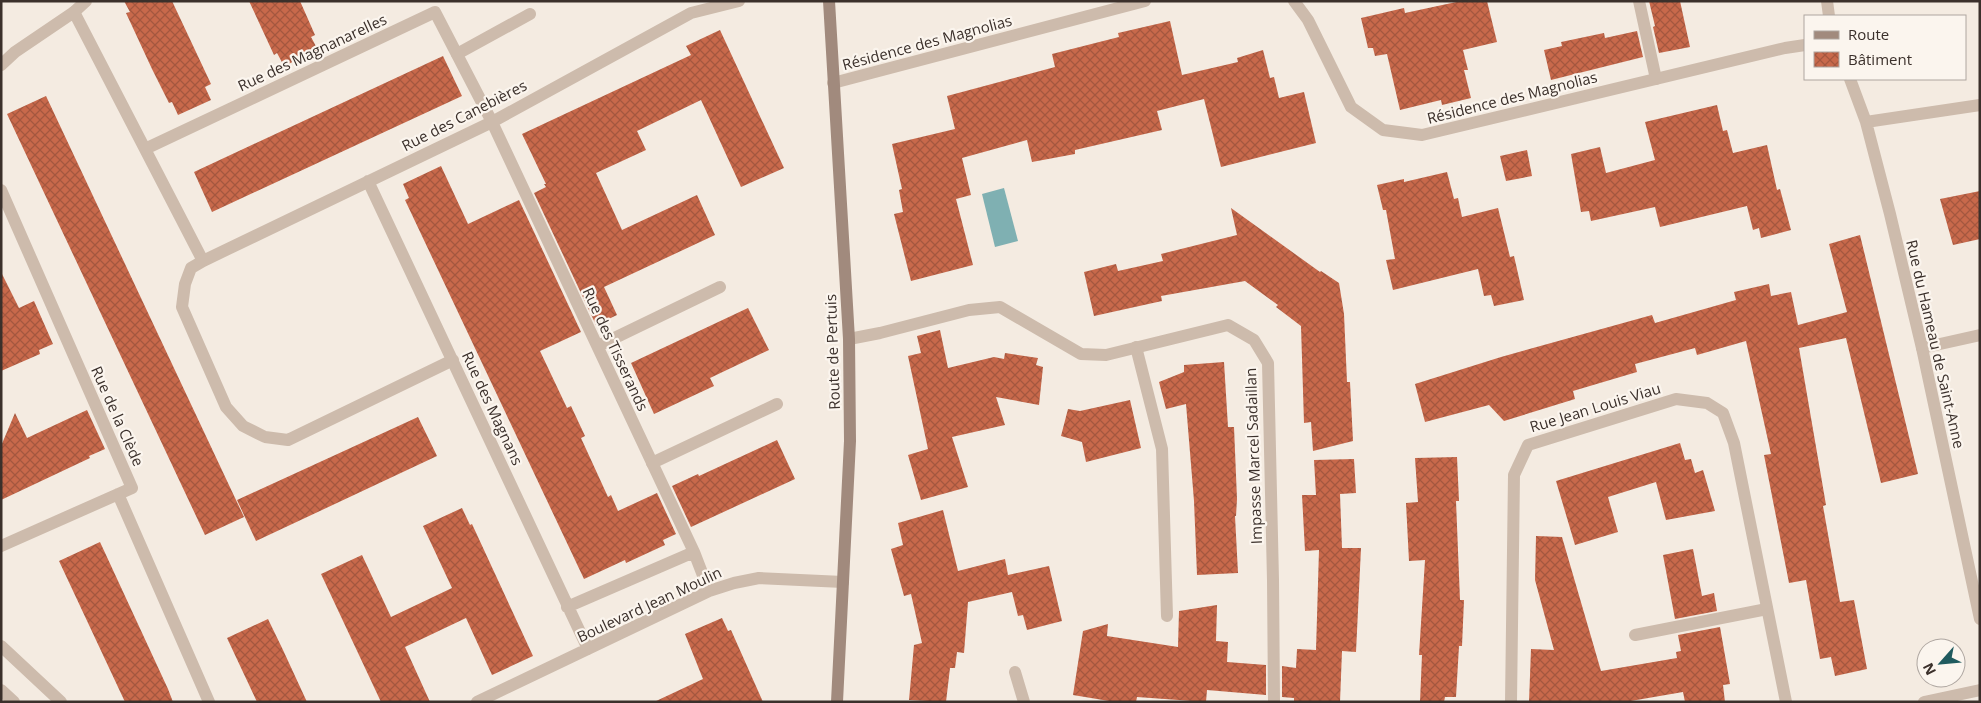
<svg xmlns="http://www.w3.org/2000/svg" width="1981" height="703" viewBox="0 0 1981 703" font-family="'Open Sans',sans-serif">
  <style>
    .water { fill: #7fb0b2 }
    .building { fill: url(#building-cross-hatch) }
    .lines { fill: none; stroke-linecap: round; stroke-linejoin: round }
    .lane { stroke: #cdbbac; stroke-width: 12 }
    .street { stroke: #cdbbac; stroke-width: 12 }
    .secondary { stroke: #a18a7d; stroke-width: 12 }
    .labels { text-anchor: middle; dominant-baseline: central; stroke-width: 4.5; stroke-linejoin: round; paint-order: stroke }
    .street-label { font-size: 15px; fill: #3b302b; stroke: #fbf5ee }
  </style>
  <defs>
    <pattern id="building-cross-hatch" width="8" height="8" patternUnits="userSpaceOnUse" patternTransform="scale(1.25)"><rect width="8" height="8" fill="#c8694b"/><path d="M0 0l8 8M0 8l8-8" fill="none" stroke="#a4573f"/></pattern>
  </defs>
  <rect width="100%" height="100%" fill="#f4ebe1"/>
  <path class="water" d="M1004 188 1018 241 995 247 982 194Z"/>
  <path class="building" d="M124 1H172L211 84 205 87 211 100 178 115 172 102 169 103 152 69 126 13 130 12Z
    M249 1H300L315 35 311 37 318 50 284 66 277 53 274 55Z
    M1461 1H1487L1497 42 1463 50 1468 70H1464L1471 98 1442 105 1441 100 1400 110 1387 54 1375 56 1373 48H1368L1361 18 1404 8 1405 13Z
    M1649 1H1680L1690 47 1659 53 1653 27 1655 26Z
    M1170 21 1182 75 1238 62 1237 58 1263 50 1270 78 1274 77 1279 98 1304 92 1316 143 1221 167 1204 99 1157 111 1162 130 1075 150V154L1032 162 1027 140 962 158 971 195 956 199 973 265 911 281 894 214 903 212 899 190 902 189 892 144 955 129 947 96 1055 67 1052 54 1119 37 1118 33Z
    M720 30 784 168 741 187 701 100 637 131 646 150 596 173 622 230 697 195 715 235 604 287 617 315 596 325 534 193 546 187 544 184H546L522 134 691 55 686 46Z
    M1637 31 1643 57 1551 80 1544 50 1562 46 1561 42 1604 33 1605 38Z
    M443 56 462 96 212 212 194 172Z
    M46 96 244 517 205 535 7 114Z
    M1717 105 1723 131 1727 130 1733 153 1767 145 1777 190 1780 189 1791 230 1761 238 1759 228 1753 230 1747 206 1660 227 1655 207 1591 221 1589 211 1581 212 1571 154 1600 147 1606 173 1655 160 1645 122Z
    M1527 150 1532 176 1506 181 1500 156Z
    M441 166 468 224 519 200 581 332 540 351 567 408 571 406 585 436 581 438 608 497 611 495 618 511 657 493 676 534 663 540 665 545 626 563 625 560 584 579 405 200 409 198 403 184Z
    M1447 172 1454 199 1458 198 1462 217 1498 208 1510 257 1514 256 1524 300 1494 306 1491 295 1484 296 1478 269 1393 290 1386 260 1395 259 1386 210H1383L1377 185 1404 179V182Z
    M1980 191V239L1953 245 1940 199Z
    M1231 208 1320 272 1321 271 1339 283 1344 314 1347 382H1350L1353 441 1313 451 1311 422 1304 423 1301 326 1276 307 1278 305 1245 281 1161 296 1162 301 1094 316 1084 272 1116 264 1118 271 1163 261 1161 254 1237 235Z
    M1860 235 1918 474 1881 483 1846 338 1799 348 1826 505 1823 506 1840 602 1854 600 1867 669 1835 676 1831 657 1820 659 1806 580 1789 583 1764 455 1771 454 1746 341 1697 355 1695 348 1635 364 1637 372 1573 391 1575 399 1504 421 1489 405 1425 422 1415 384 1501 357 1652 315 1655 323 1736 300 1734 292 1769 284 1771 296 1791 292 1798 325 1847 312 1829 244Z
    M1 272 19 308 34 301 53 344 39 350 40 354 1 371Z
    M748 308 769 350 710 378 714 386 654 414 631 363Z
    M940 330 948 368 994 357 1004 359 1005 353 1038 358 1036 365 1043 367 1039 405 996 397 1005 425 952 437 968 487 921 500 908 455 928 449 908 356 921 353 917 336Z
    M1224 362 1228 427H1234L1237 499 1236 516H1235L1238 573 1197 575 1194 501 1186 404 1166 409 1159 382 1184 372V365Z
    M1130 400 1141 448 1086 462 1082 442 1061 436 1068 409 1080 411Z
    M87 410 105 449 89 456 90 458 1 500V446L15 413 27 438Z
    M418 417 437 456 256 541 237 500Z
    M777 440 795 479 691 527 672 486 698 474 699 476Z
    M1680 443 1685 460 1691 459 1695 473 1703 470 1715 511 1666 520 1656 482 1608 497 1618 532 1575 545 1556 481Z
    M1457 457 1459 501H1456L1460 600H1464L1462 646H1459L1456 697H1445L1444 702H1420L1422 655H1419L1425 560 1409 561 1406 503 1418 502 1415 458Z
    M1354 459 1356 493 1340 494 1342 548H1361L1356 652 1342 651 1340 702H1294V698L1282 697V666L1296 668 1297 649 1316 650 1319 550 1305 551 1302 495H1316L1314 460Z
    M462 508 470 525 472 524 533 656 492 675 466 618 405 647 430 702H381L321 574 362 555 391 617 452 588 423 526Z
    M943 510 958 571 1005 559 1008 575 1049 566 1062 621 1027 630 1023 615 1018 616 1012 592 968 602 964 653 957 652 955 668H950L946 702 909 700 914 645 922 643 911 594 904 596 891 549 903 545 898 523Z
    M1536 536 1562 537 1601 671 1677 658 1676 652 1681 651 1678 635 1720 627 1730 684 1723 685 1725 702H1685L1683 692 1625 702H1529L1531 649 1554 650 1535 580Z
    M100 542 168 689 173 702H125L59 561Z
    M1693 549 1702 596 1714 593 1717 611 1675 619 1663 555Z
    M1217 605 1216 641 1228 642 1227 662 1266 665V695L1207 690 1206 702 1137 697 1136 702H1115L1073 695 1083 631 1108 624 1107 636 1178 647 1179 611Z
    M722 618 728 631 731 630 763 702H654L703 679 685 634Z
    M268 619 283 650 307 702H257L227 638Z"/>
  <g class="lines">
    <path class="lane" d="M1639 1 1656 79
      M74 12 86 1
      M457 54 530 14
      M598 346 720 287
      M1136 347 1162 449 1167 616
      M1922 348 1980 335
      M652 463 777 404
      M1635 635 1767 609
      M1 646 61 702"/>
    <path class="street" d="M1294 1 1308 20 1351 107 1383 130 1422 135 1785 48 1805 45
      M1827 1 1829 16
      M1 65 15 52 74 12 203 261
      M1850 79 1866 122 1890 214 1922 348 1980 619
      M833 83 1145 1
      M1866 122 1980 105
      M145 149 435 12 492 122 694 552 709 591
      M368 181 588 649
      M1 190 132 488 1 546
      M849 339 880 333 969 310 1000 307 1081 354 1106 355 1228 325 1254 340 1268 363 1273 580 1274 702
      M453 360 288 440 265 437 243 426 226 407 182 307 185 284 191 268 203 261 492 122 691 13 739 1
      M118 494 209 702
      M567 607 694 552
      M1015 672 1024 702
      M1 690 14 702
      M477 702 709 591 734 583 759 578 843 582
      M1511 702 1514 475 1528 445 1676 399 1707 403 1723 413 1734 443 1786 702
      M1924 702 1980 690"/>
    <path class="secondary" d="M829 1 849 339 850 441 837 702"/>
  </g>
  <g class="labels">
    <g class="street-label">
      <text transform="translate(927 42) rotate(-15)">Résidence des Magnolias</text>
      <text transform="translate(312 52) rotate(-25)">Rue des Magnanarelles</text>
      <text transform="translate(1512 97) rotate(-14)">Résidence des Magnolias</text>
      <text transform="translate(464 115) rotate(-27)">Rue des Canebières</text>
      <text transform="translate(1936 344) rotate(77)">Rue du Hameau de Saint-Anne</text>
      <text transform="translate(616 349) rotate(65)">Rue des Tisserands</text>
      <text transform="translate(832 352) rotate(-92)">Route de Pertuis</text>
      <text transform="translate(1595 407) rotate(-17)">Rue Jean Louis Viau</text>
      <text transform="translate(493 408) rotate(65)">Rue des Magnans</text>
      <text transform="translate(118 416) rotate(66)">Rue de la Clède</text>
      <text transform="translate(1253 456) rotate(-92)">Impasse Marcel Sadaillan</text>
      <text transform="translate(649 604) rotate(-25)">Boulevard Jean Moulin</text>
    </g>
  </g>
  <rect width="1981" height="703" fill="none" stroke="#3b302b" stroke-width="5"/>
  <rect x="1804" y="15" width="162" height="65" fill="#fbf5ee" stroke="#aea6a0"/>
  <rect x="1814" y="31" width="25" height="8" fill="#a18a7d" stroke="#aea6a0"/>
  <text x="1848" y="40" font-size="15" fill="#3b302b">Route</text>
  <rect x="1814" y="52" width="25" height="15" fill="url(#building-cross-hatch)" stroke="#aea6a0"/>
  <text x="1848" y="65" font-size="15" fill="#3b302b">Bâtiment</text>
  <g transform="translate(1941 663) rotate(243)"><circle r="24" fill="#fbf5ee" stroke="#aea6a0"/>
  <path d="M0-4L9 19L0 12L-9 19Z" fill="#1f5a5e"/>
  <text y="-8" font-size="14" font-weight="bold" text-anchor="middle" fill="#3b302b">N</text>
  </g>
</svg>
